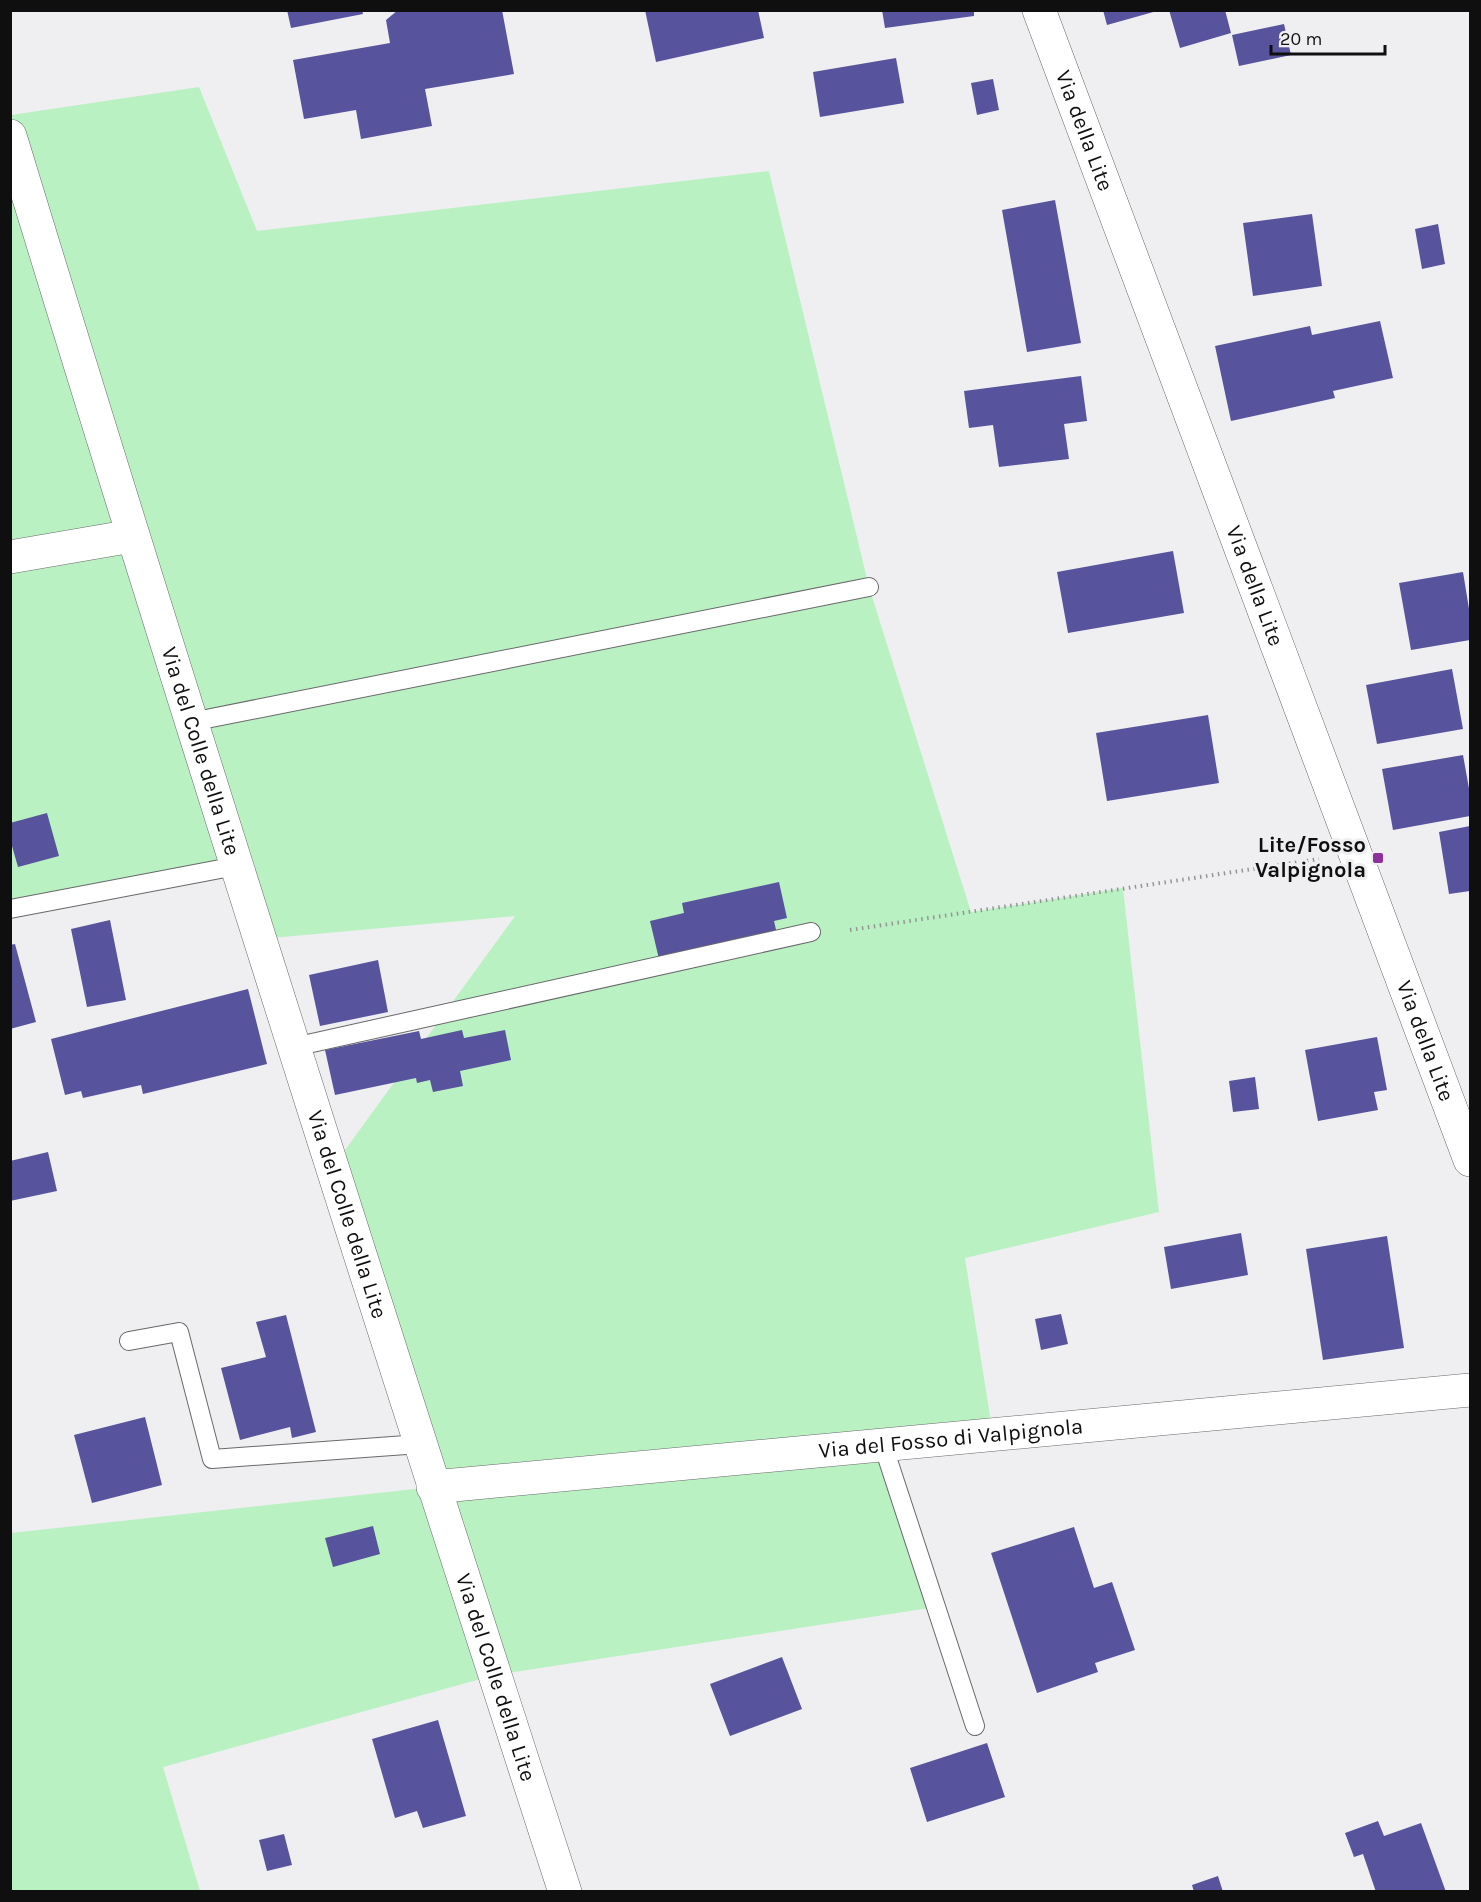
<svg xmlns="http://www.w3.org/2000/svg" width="1481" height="1902" viewBox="0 0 1481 1902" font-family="Karla,sans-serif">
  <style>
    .green { fill: #b9f1c2 }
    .building { fill: #58539d }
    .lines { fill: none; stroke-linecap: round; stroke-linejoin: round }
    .service-casing { stroke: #69696b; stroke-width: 20 }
    .minor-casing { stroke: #69696b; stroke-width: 34 }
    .tertiary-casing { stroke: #69696b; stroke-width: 34 }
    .path { stroke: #959597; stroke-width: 4; stroke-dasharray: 1.5 4.5; stroke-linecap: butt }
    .service { stroke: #fff; stroke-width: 18 }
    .minor { stroke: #fff; stroke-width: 33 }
    .tertiary { stroke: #fff; stroke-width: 33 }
    .poi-dot { fill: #8d319c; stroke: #efeff1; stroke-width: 2 }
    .labels { text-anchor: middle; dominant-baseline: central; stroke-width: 6; stroke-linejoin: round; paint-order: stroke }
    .street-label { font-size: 22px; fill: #0f0f10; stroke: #efeff1 }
    .poi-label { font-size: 22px; font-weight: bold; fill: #0f0f10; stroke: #efeff1; text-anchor: end }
  </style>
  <rect width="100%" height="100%" fill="#efeff1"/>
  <path class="green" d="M199 87 257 231 769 171 869 587 971 912 1123 888 1159 1212 965 1258 993 1435 883 1445 936 1607 495 1675 163 1767 200 1891H11V1533L433 1487 332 1168 515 916 260 939 237 867 11 909V115Z"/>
  <path class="building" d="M287 10H362L363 14 291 28Z
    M398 10H502L514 74 425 89 432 126 361 139 356 110 304 119 293 60 390 43 386 20Z
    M645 10H758L764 38 656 62Z
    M882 10H974V16L885 28Z
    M1103 10H1157V11L1107 25Z
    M1169 10H1225L1231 33 1180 48Z
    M1284 24 1291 55 1239 66 1232 35Z
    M896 58 904 103 820 117 813 72Z
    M993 79 999 110 977 115 971 83Z
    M1055 200 1081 343 1027 352 1002 210Z
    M1312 214 1322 286 1253 296 1243 223Z
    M1438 224 1445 264 1422 269 1415 229Z
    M1380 321 1393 378 1333 391 1335 398 1231 421 1215 346 1310 326 1312 335Z
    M1081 376 1087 421 1064 424 1069 459 999 467 993 425 969 428 964 391Z
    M1173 551 1184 613 1068 633 1057 572Z
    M1463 572 1470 615V640L1411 650 1399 583Z
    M1452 669 1463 729 1377 744 1366 685Z
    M1208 715 1219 783 1107 801 1096 733Z
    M1463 755 1470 794V816L1393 830 1382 769Z
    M47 813 59 856 18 867 10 839V823Z
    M1470 826V891L1449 894 1439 832Z
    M779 882 787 918 774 921 777 934 659 959 650 921 684 913 682 903Z
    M110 920 126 1000 87 1007 71 929Z
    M15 944 36 1022 10 1029V945Z
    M378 960 388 1012 320 1026 309 975Z
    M248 989 267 1064 143 1094 141 1085 83 1098 81 1091 65 1095 51 1039Z
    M462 1030 464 1038 505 1030 511 1060 460 1071 463 1086 433 1092 430 1080 417 1083 416 1078 335 1095 325 1050 419 1031 421 1039Z
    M1377 1037 1387 1090 1374 1092 1378 1110 1318 1121 1305 1050Z
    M1255 1077 1259 1109 1233 1112 1229 1081Z
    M48 1152 57 1191 10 1201V1161Z
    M1241 1233 1248 1275 1171 1289 1164 1247Z
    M1387 1236 1404 1348 1323 1360 1306 1249Z
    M1061 1314 1068 1344 1041 1350 1035 1319Z
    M286 1315 316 1432 292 1438 290 1427 240 1440 221 1368 266 1357 256 1322Z
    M145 1417 162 1485 92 1503 74 1435Z
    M373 1526 380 1554 333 1567 325 1538Z
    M1074 1527 1094 1588 1112 1582 1135 1650 1095 1663 1098 1672 1037 1693 991 1553Z
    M782 1657 802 1709 730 1736 710 1684Z
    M438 1720 466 1816 423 1828 417 1811 395 1818 372 1739Z
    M987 1743 1005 1797 927 1822 910 1768Z
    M1378 1821 1384 1836 1421 1823 1446 1892H1376L1363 1854 1354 1857 1345 1833Z
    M284 1834 292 1865 267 1871 259 1840Z
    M1218 1876 1223 1892H1194L1192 1885Z"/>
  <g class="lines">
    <g class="service-casing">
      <path id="service" d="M191 722 869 587
        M10 909 236 866
        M294 1047 811 932
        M129 1341 179 1332 212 1459 420 1444
        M883 1445 975 1726"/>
    </g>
    <g class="minor-casing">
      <g id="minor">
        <path id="s1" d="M10 136C189 723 376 1308 565 1892"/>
        <path d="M10 557 132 536"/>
        <path id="s2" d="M433 1487 1470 1390"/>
      </g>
    </g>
    <g class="tertiary-casing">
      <g id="tertiary">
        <path id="s3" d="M1039 10 1470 1160"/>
      </g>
    </g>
    <path class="path" d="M850 930 1319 859"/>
    <use href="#service" class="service"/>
    <use href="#minor" class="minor"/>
    <use href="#tertiary" class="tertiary"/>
  </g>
  <rect class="poi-dot" x="1372" y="852" width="12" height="12" rx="3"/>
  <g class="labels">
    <g class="street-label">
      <text stroke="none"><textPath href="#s3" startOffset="129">Via della Lite</textPath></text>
      <text stroke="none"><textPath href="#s3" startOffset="615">Via della Lite</textPath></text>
      <text stroke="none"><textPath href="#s1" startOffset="644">Via del Colle della Lite</textPath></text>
      <text stroke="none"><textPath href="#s3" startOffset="1101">Via della Lite</textPath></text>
      <text stroke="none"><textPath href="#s1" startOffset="1130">Via del Colle della Lite</textPath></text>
      <text stroke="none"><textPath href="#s2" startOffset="520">Via del Fosso di Valpignola</textPath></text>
      <text stroke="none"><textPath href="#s1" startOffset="1616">Via del Colle della Lite</textPath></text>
    </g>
    <g class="poi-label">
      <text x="1366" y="845">Lite/Fosso<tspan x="1366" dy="25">Valpignola</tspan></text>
    </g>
  </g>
  <rect width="1481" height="1902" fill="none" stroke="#0f0f10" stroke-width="24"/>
  <path d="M1271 45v9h114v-9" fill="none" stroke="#0f0f10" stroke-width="3"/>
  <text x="1280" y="45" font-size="18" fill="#0f0f10" stroke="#efeff1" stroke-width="4.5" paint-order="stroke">20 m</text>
</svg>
